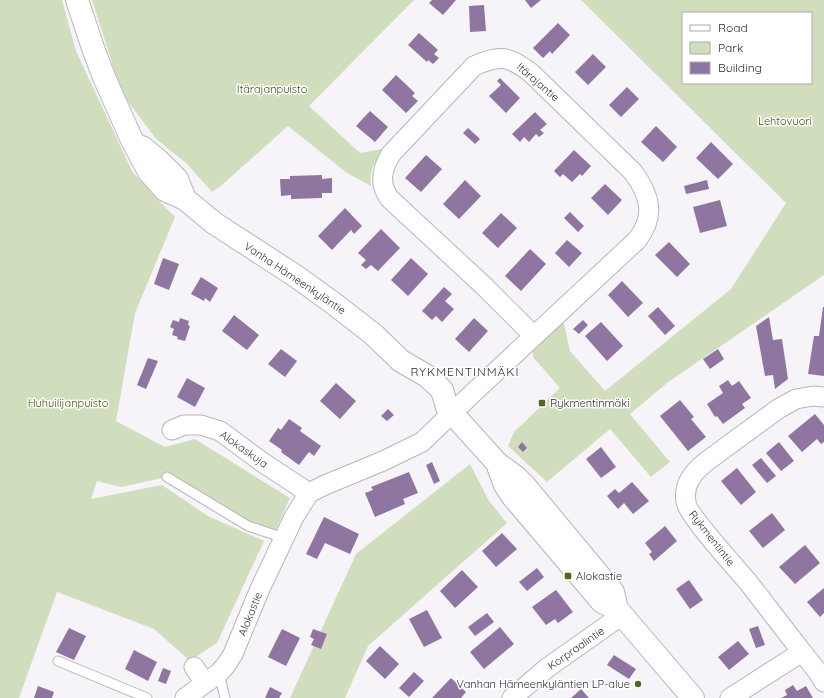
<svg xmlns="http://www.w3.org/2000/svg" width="824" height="698" viewBox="0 0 824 698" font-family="Quicksand,sans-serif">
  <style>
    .green { fill: #d1debd; fill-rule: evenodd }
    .building { fill: #8f76a0 }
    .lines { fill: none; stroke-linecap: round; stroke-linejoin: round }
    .service-casing { stroke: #b8b5ba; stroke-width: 11 }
    .minor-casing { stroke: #b8b5ba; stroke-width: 21 }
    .tertiary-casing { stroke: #b8b5ba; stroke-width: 24 }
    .service { stroke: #fff; stroke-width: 9 }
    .minor { stroke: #fff; stroke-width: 19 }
    .tertiary { stroke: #fff; stroke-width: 22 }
    .poi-dot { fill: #50691a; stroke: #fff; stroke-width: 1.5 }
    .labels { text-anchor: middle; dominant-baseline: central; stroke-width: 3; stroke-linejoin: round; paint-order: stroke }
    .street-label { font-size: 11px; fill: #2e2d2f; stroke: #fff }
    .park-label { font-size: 11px; fill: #3d5307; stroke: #fff }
    .poi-label { font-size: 11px; fill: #2e2d2f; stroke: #fff; text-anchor: start }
    .neighbourhood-label { font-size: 12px; letter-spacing: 1px; fill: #2e2d2f; stroke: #fff }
  </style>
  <rect width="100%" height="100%" fill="#f7f4f9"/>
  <path class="green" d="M0 0H62L76 51 132 171 154 196 175 217 135 313 116 421 165 447 195 439 290 498 275 532 248 526 167 477 121 487 97 481 91 499 162 485 208 516 264 541 217 643 190 661 154 629 57 592 19 698H0Z
    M92 0H414L309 106 360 153 387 148C375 161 369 168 371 186L347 173 288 126 222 185 212 192 186 163 157 140 122 94Z
    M581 0H824V275L667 383 630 414 670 462 651 477 610 429 547 482 508 446 514 432 560 388 533 357V346L563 319 570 351 605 391 731 289 786 203ZM683 13H811V83H683Z
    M470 464 489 501 507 523 368 646 345 698H290L356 554Z"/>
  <path class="building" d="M432 0H456L443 15 429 3Z
    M525 0H541L531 8Z
    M484 5 486 31 470 32 469 6Z
    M558 23 570 35 552 54 550 51 543 58 533 48Z
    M419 33 438 50 434 54 439 58 433 64 428 60 427 62 408 45Z
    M593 54 606 67 588 85 575 72Z
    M396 75 415 93 412 96 418 101 406 113 382 90Z
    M500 78 520 98 506 113 489 96 501 85 497 81Z
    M627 87 639 99 621 117 609 105Z
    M370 111 388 127 375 142 356 126Z
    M535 112 547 124 540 130 544 133 539 137 536 134 529 142 524 137 520 142 512 134Z
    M656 126 677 147 663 162 641 142Z
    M468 128 480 139 475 144 463 133Z
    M711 142 733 164 718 179 696 158Z
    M574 150 591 166 582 176 580 174 572 182 563 174 560 177 554 171Z
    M426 155 442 169 421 192 405 178Z
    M322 175V179L332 178V193H322V198L291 199V195L281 196 280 179H290V176Z
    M465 180 481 196 459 219 443 204Z
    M707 180 709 189 686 194 684 186Z
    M605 184 622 200 608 215 591 198Z
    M720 200 727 226 700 233 693 207Z
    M345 208 362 226 354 234 351 230 332 250 318 236Z
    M570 212 584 226 578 232 564 218Z
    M501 213 517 228 498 248 482 233Z
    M381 229 400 248 378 271 371 265 366 269 361 265 366 260 358 253Z
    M567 240 582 253 569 267 555 253Z
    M669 242 690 264 677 277 655 255Z
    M530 249 546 264 521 291 505 276Z
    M163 258 179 264 169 290 154 284Z
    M411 258 428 274 408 296 391 280Z
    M201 277 218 288 210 302 205 298 204 301 191 294Z
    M622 281 643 303 628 317 608 295Z
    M444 287 452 294 445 301 454 309 442 322 436 316 432 320 422 311Z
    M658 307 675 326 665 335 648 316Z
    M823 307H824V376L808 374 814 336H819Z
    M234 315 259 335 247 350 222 331Z
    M769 317 773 340 782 339 788 379 775 389 773 375 765 376 756 326Z
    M180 318 189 321 188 325 190 326 185 341 177 339 178 337 172 335 174 329 170 327 173 320 179 322Z
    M474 318 488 331 469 352 455 339Z
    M583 320 588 325 579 334 573 329Z
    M601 322 623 346 607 361 585 336Z
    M281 349 297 361 285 377 268 364Z
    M718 349 724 359 710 369 703 359Z
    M148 358 158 361 146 389 137 385Z
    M187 378 205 388 195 407 177 397Z
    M728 380 732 386 739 381 751 398 742 404 745 408 723 424 717 416 715 417 707 404 723 393 719 386Z
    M336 383 356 401 340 419 320 401Z
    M680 400 694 417 691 419 706 437 688 451 660 416Z
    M388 409 394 415 387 421 381 416Z
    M815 414 824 425V442L821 444 817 439 802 452 788 436Z
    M289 419 302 428 300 431 321 446 314 456 309 452 299 465 281 452 282 450 269 441 278 428 281 430Z
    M522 442 527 448 523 452 518 447Z
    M779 442 794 461 781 471 766 453Z
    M601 447 616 467 601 478 586 459Z
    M761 458 776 476 767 483 752 465Z
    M432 462 440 481 434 484 426 465Z
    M737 468 756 492 741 505 721 481Z
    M409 472 418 493 403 499 405 504 375 517 365 493 373 490 371 487Z
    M632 482 649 501 633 514 624 503 618 509 607 496 615 489 619 493Z
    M772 513 785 530 763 548 749 531Z
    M324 517 359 534 350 554 325 543 317 559 306 554Z
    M665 526 677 541 654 561 649 554 652 552 645 543Z
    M502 533 517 549 496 567 482 551Z
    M805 545 820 563 795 584 779 567Z
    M537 568 544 577 527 591 519 582Z
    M462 570 478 587 455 608 440 591Z
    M689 580 703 600 690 609 676 589Z
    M824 588V613L820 617 807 602Z
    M556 590 573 612 558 623 555 619 546 625 532 607Z
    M427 610 442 638 424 647 409 619Z
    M487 613 494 622 475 636 468 627Z
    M758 626 765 645 756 648 749 629Z
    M500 627 514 644 484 669 470 652Z
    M69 628 86 636 74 660 56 652Z
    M282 629 300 638 286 666 268 657Z
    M313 629 327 634 321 649 311 645 314 639 310 637Z
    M738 641 749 654 729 670 718 657Z
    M380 646 399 664 385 679 366 661Z
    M134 650 157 662 148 681 125 669Z
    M614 655 636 669 629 679 607 665Z
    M163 668 171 671 166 684 158 681Z
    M414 672 424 681 409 697 399 688Z
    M451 678 466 692 461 698H432Z
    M793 685 797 691 806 686 813 698H781L787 695 785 690Z
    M38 686 54 692 52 698H34Z
    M270 687 282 693 279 698H265Z
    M581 689 589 698H571Z"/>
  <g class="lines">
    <g class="service-casing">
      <path id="service" d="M167 477 248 526 284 538
        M58 661 147 698
        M219 673 225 698"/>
    </g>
    <g class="minor-casing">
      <path id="minor" d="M172 430 184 425H201L220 431 262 462 309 493
        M802 652 818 672 824 682
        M194 667 205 683
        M185 698 219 673 226 665 233 654 259 591 294 517 309 493 325 485 383 461 422 442 474 392 637 240C656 216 650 195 633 172L531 73C509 56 500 54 474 66L391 154C382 169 378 184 390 199L484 286 534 336
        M512 698 547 668 622 615
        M730 698 802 652C784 629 766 605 748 582 737 569 687 514 686 502 683 484 693 472 707 461L778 409 796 399 813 396 824 397"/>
    </g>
    <g class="tertiary-casing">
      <path id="tertiary" d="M77 0 93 48 104 77 131 138 149 172 165 190 185 199 214 223 297 277 333 303 373 334 401 361 427 376 442 390 447 407 452 413 497 463 516 477 525 486 608 586 613 592 617 609
        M142 147 160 162 177 179 185 199
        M499 469 505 485 513 497 602 602 617 609 693 698"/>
    </g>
    <use href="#service" class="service"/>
    <use href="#minor" class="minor"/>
    <use href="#tertiary" class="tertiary"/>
  </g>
  <g class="poi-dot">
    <rect x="538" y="399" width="8" height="8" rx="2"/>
    <rect x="564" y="572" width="8" height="8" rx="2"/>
    <circle cx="638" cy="684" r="4"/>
  </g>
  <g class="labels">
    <g class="street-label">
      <text transform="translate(538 82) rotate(41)">Itärajantie</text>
      <text transform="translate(295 278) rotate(34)">Vanha Hämeenkyläntie</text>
      <text transform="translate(244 449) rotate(35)">Alokaskuja</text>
      <text transform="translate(712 538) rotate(52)">Rykmentintie</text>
      <text transform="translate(250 614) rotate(-68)">Alokastie</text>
      <text transform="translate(576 648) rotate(-35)">Korpraalintie</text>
    </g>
    <g class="park-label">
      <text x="272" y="89">Itärajanpuisto</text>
      <text x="785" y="121">Lehtovuori</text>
      <text x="68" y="403">Huhuilijanpuisto</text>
    </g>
    <g class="poi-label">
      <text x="550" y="403">Rykmentinmäki</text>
      <text x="576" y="576">Alokastie</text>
      <text x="630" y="684" text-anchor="end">Vanhan Hämeenkyläntien LP-alue</text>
    </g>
    <g class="neighbourhood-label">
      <text x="465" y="371">RYKMENTINMÄKI</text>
    </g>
  </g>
  <rect x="682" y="12" width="130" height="72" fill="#ffffff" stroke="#ababac"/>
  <rect x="690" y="25" width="20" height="6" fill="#ffffff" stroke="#ababac"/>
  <text x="718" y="32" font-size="12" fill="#2e2d2f">Road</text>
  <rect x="690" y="42" width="20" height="12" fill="#d1debd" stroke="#ababac"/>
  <text x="718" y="52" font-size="12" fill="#2e2d2f">Park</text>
  <rect x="690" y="62" width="20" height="12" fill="#8f76a0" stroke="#ababac"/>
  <text x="718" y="72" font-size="12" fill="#2e2d2f">Building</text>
</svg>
